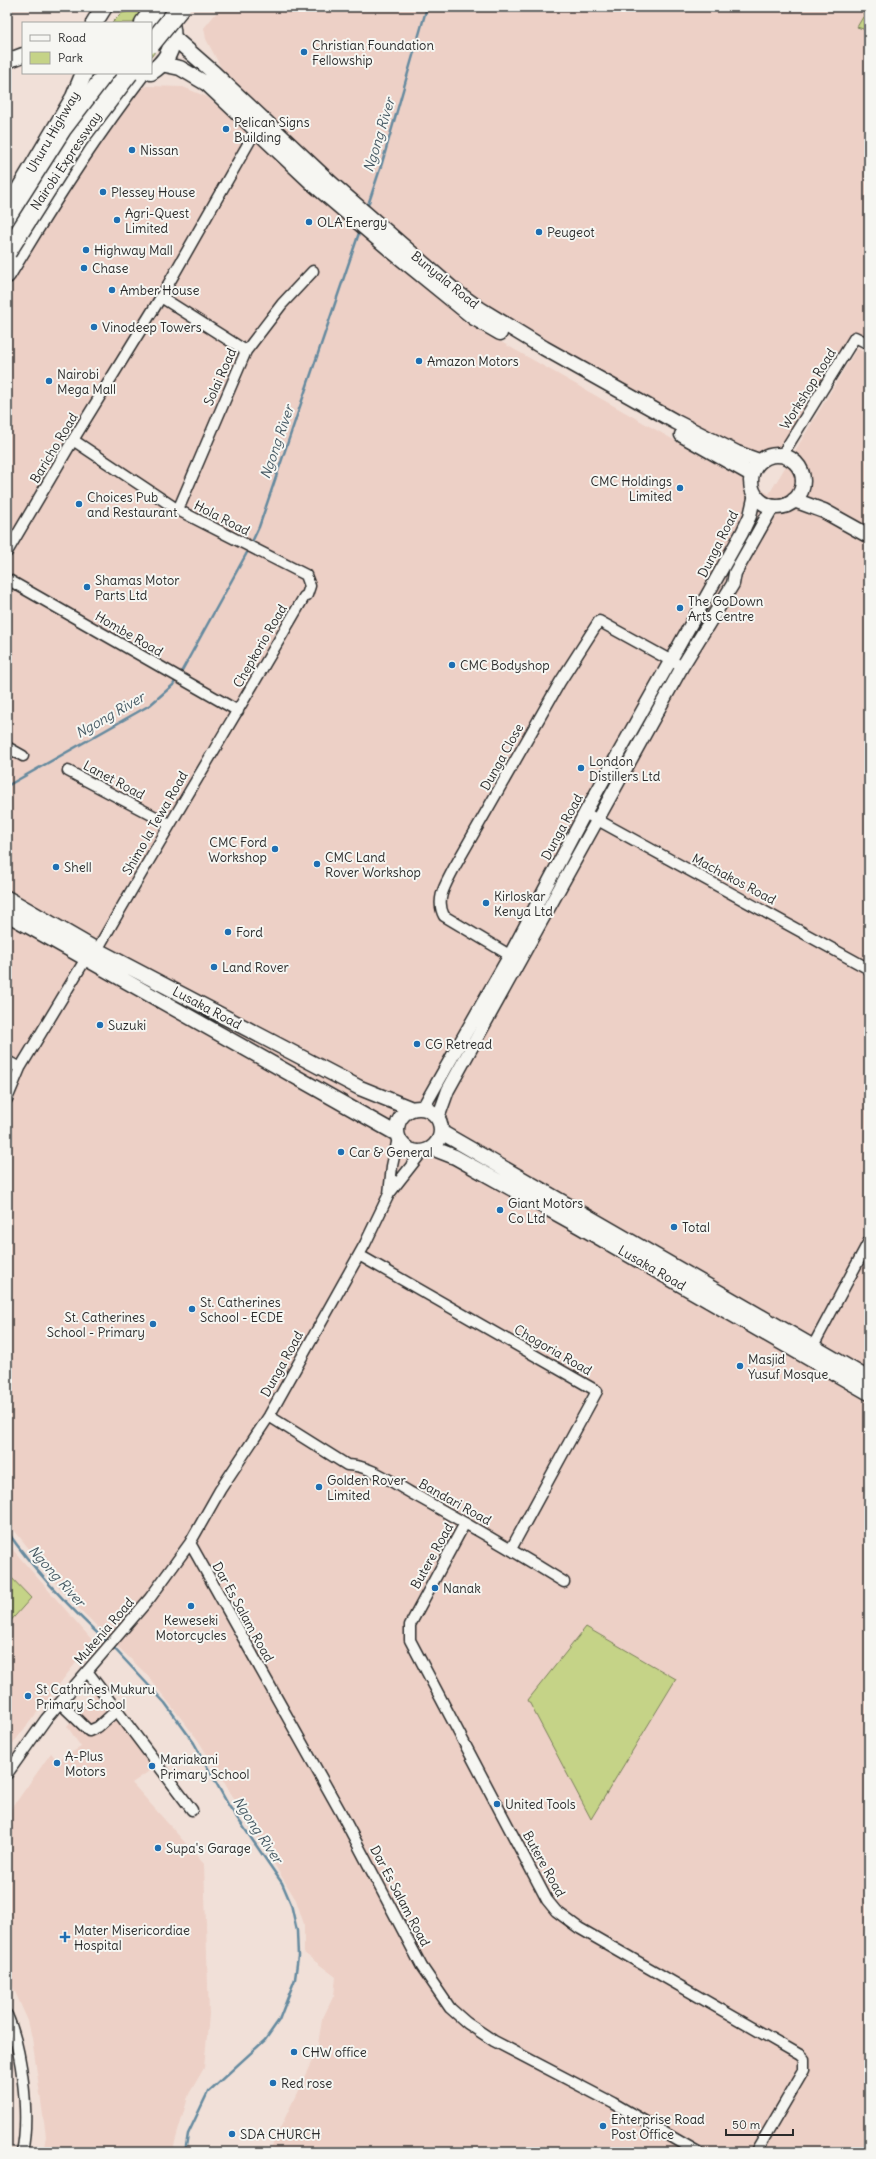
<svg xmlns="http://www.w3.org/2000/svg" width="876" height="2159" viewBox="0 0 876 2159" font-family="Delius,sans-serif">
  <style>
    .built { fill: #edd0c6 }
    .green { fill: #c5d387; stroke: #787f59 }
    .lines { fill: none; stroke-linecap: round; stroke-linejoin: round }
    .stream { stroke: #658a9f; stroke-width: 2.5 }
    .minor-casing { stroke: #2b2b2b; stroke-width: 13 }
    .tertiary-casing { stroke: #2b2b2b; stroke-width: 15 }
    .secondary-casing { stroke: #2b2b2b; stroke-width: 17 }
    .trunk-casing { stroke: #2b2b2b; stroke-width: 19 }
    .motorway-casing { stroke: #2b2b2b; stroke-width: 21 }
    .minor { stroke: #f6f6f2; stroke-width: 10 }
    .tertiary { stroke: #f6f6f2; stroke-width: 12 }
    .secondary { stroke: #f6f6f2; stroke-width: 14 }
    .trunk { stroke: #f6f6f2; stroke-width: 16 }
    .motorway { stroke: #f6f6f2; stroke-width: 18 }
    .motorway-bridge-casing { stroke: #2b2b2b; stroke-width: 21; stroke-linecap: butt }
    .motorway-bridge { stroke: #f6f6f2; stroke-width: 18 }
    .poi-dot { fill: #1f6fb2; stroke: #f6f6f2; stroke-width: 1.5 }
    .labels { text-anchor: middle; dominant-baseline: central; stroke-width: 4; stroke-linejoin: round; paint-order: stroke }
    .poi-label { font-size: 13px; fill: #2b2b2b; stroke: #f6f6f2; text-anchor: start }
    .street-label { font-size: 13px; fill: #2b2b2b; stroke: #f6f6f2 }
    .water-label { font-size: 14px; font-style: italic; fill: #485b65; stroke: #f6f6f2 }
  </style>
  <rect width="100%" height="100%" fill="#f1e0d8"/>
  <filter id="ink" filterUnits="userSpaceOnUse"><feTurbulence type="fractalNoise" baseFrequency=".025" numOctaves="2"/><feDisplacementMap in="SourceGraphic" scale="8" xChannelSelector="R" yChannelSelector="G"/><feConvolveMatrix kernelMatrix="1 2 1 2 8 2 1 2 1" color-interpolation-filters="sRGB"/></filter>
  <g filter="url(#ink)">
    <path class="built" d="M221 7H869V340L853 331 783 455 750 467 494 320 300 152 228 81 206 39 204 28Z
      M148 86 183 87 207 97 473 326 769 494 857 348 869 355V2152H269L317 2050 322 2020 334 1995 336 1977 304 1953V1924L296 1900 198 1740 147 1675 67 1597 7 1521V291L99 121 125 92Z
      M7 1543 93 1641 7 1751Z
      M96 1692 158 1765 132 1783 204 1864 209 2015 204 2068 189 2094 172 2152H43L46 2136 32 2038 28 2021 7 1974V1815L51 1753 58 1761 81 1747 67 1726Z"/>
    <path class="green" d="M869 7V31L857 27Z
      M130 11C157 11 169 37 151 57V23H112L122 13Z
      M7 1573 31 1598 7 1625Z
      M586 1627 676 1679 591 1819 528 1700Z"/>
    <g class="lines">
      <path class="stream" d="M367 208 382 163 427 7
        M251 544 259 527 360 230
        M180 674 249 549
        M7 786 150 705 173 685 177 678
        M7 1531C35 1572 71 1609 108 1643
        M112 1646 165 1703 194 1743 229 1806 282 1883 291 1904 297 1931 298 1956 295 1979 279 2020 265 2040 208 2092 188 2134 185 2152"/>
      <g class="minor-casing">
        <path id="minor" d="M161 297 246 351
          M73 440 178 510 306 575 310 586 307 595 304 597C236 715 165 831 97 950
          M782 455 855 337 869 344
          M178 510 246 351 282 304 313 271
          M7 552 73 440 161 297 256 130
          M7 579 238 711
          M7 747 23 756
          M68 771 169 824
          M585 813 869 969
          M516 959 444 916C435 899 446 884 454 868L560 682 599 621 677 664
          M7 1061 20 1068
          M7 1099 20 1068 85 960
          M389 1194 392 1166 398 1138
          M359 1255 597 1391 511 1549
          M813 1346 869 1241
          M269 1416 347 1465C370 1465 393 1483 413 1494 464 1522 514 1551 564 1582
          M465 1523 410 1625V1640L547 1900 556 1911 579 1928 800 2055 804 2059V2070L756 2152
          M190 1543 340 1811 422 1967 450 2008 467 2023 494 2041 613 2103 698 2152
          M87 1671 192 1810
          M60 1703 89 1731 98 1727 117 1710
          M7 1774 46 1719 150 1598 190 1543 220 1490 269 1416 365 1244 389 1194 422 1152
          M7 2015C22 2049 30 2116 22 2152"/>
      </g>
      <g class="tertiary-casing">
        <path id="tertiary" d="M423 1108 510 955 585 813 742 533 750 516 755 494
          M438 1118 448 1090 682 667 733 584 735 573 773 506"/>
      </g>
      <g class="secondary-casing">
        <path id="secondary" d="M174 38 214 73 332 184 456 292 480 309 544 348 676 422 737 453 759 461
          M7 61 23 55
          M161 64 180 68 207 84 312 183 393 252 474 318 500 333
          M682 435 751 474
          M751 481a26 26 0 1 1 52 0a26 26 0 1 1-52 0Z
          M794 500 824 511 869 536
          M7 898 97 950 360 1088 412 1109
          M7 914 397 1134
          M397 1130a22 22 0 1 1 44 0a22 22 0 1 1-44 0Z
          M441 1132 869 1379
          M432 1148 455 1157 579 1226 869 1393"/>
      </g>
      <g class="trunk-casing">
        <path id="trunk" d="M94 23 104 7
          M151 72C175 57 180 27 160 7
          M7 210 74 97 84 73
          M7 275C48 206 91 139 140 75"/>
      </g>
      <g class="motorway-casing">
        <path id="motorway" d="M144 23 156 7
          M7 227 82 108 107 73"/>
      </g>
      <use href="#minor" class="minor"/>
      <use href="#tertiary" class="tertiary"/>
      <use href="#secondary" class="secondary"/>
      <use href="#trunk" class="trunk"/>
      <use href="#motorway" class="motorway"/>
      <g class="motorway-bridge-casing">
        <path id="motorway-bridge" d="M151 44 181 7
          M7 252 78 140 129 73"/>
      </g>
      <use href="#motorway-bridge" class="motorway-bridge"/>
    </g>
  </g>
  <g class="poi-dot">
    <circle cx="304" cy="52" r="4"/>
    <circle cx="226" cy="129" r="4"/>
    <circle cx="132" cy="150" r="4"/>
    <circle cx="103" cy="192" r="4"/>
    <circle cx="117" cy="220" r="4"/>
    <circle cx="309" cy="222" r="4"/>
    <circle cx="539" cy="232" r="4"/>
    <circle cx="86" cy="250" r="4"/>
    <circle cx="84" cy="268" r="4"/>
    <circle cx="112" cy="290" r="4"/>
    <circle cx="94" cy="327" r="4"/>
    <circle cx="419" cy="361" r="4"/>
    <circle cx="49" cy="381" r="4"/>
    <circle cx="680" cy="488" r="4"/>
    <circle cx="79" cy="504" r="4"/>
    <circle cx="87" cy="587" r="4"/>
    <circle cx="680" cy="608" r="4"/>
    <circle cx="452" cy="665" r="4"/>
    <circle cx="581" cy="768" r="4"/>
    <circle cx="275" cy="849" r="4"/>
    <circle cx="317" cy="864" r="4"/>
    <circle cx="56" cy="867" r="4"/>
    <circle cx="486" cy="903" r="4"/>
    <circle cx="228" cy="932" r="4"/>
    <circle cx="214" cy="967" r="4"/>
    <circle cx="100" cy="1025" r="4"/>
    <circle cx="417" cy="1044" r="4"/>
    <circle cx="341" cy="1152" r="4"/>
    <circle cx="500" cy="1210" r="4"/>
    <circle cx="674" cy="1227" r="4"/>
    <circle cx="192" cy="1309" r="4"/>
    <circle cx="153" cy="1324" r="4"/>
    <circle cx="740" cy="1366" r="4"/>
    <circle cx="319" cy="1487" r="4"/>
    <circle cx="435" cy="1588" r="4"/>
    <circle cx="191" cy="1606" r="4"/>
    <circle cx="28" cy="1696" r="4"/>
    <circle cx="57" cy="1763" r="4"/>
    <circle cx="152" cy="1766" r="4"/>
    <circle cx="497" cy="1804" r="4"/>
    <circle cx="158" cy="1848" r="4"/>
    <path d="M63 1931h4v4h4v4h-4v4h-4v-4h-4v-4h4z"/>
    <circle cx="294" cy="2052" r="4"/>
    <circle cx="273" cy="2083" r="4"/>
    <circle cx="603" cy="2126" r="4"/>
    <circle cx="232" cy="2134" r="4"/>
  </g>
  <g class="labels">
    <g class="poi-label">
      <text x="312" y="45">Christian Foundation<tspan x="312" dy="15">Fellowship</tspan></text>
      <text x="234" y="122">Pelican Signs<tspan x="234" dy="15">Building</tspan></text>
      <text x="140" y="150">Nissan</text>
      <text x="111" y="192">Plessey House</text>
      <text x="125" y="213">Agri-Quest<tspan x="125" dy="15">Limited</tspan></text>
      <text x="317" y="222">OLA Energy</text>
      <text x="547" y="232">Peugeot</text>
      <text x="94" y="250">Highway Mall</text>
      <text x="92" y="268">Chase</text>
      <text x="120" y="290">Amber House</text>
      <text x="102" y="327">Vinodeep Towers</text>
      <text x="427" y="361">Amazon Motors</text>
      <text x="57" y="374">Nairobi<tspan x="57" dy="15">Mega Mall</tspan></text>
      <text x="672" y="481" text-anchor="end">CMC Holdings<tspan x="672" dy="15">Limited</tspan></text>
      <text x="87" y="497">Choices Pub<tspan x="87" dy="15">and Restaurant</tspan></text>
      <text x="95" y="580">Shamas Motor<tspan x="95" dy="15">Parts Ltd</tspan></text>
      <text x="688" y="601">The GoDown<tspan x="688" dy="15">Arts Centre</tspan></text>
      <text x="460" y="665">CMC Bodyshop</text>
      <text x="589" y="761">London<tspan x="589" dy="15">Distillers Ltd</tspan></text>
      <text x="267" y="842" text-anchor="end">CMC Ford<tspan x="267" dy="15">Workshop</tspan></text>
      <text x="325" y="857">CMC Land<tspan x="325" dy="15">Rover Workshop</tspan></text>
      <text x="64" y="867">Shell</text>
      <text x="494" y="896">Kirloskar<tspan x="494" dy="15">Kenya Ltd</tspan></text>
      <text x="236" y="932">Ford</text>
      <text x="222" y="967">Land Rover</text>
      <text x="108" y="1025">Suzuki</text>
      <text x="425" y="1044">CG Retread</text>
      <text x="349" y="1152">Car &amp; General</text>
      <text x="508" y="1203">Giant Motors<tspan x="508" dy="15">Co Ltd</tspan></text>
      <text x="682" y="1227">Total</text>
      <text x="200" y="1302">St. Catherines<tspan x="200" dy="15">School - ECDE</tspan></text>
      <text x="145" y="1317" text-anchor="end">St. Catherines<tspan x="145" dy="15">School - Primary</tspan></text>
      <text x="748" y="1359">Masjid<tspan x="748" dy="15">Yusuf Mosque</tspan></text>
      <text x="327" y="1480">Golden Rover<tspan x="327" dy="15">Limited</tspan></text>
      <text x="443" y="1588">Nanak</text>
      <text x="191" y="1620" text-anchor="middle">Keweseki<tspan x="191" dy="15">Motorcycles</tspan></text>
      <text x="36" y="1689">St Cathrines Mukuru<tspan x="36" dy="15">Primary School</tspan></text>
      <text x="65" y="1756">A-Plus<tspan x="65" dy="15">Motors</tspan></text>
      <text x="160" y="1759">Mariakani<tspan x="160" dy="15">Primary School</tspan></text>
      <text x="505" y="1804">United Tools</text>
      <text x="166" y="1848">Supa's Garage</text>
      <text x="74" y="1930">Mater Misericordiae<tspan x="74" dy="15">Hospital</tspan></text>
      <text x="302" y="2052">CHW office</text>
      <text x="281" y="2083">Red rose</text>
      <text x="611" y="2119">Enterprise Road<tspan x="611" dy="15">Post Office</tspan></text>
      <text x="240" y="2134">SDA CHURCH</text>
    </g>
    <g class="street-label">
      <text transform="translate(53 132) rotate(-60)">Uhuru Highway</text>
      <text transform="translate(66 161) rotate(-56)">Nairobi Expressway</text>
      <text transform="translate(445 280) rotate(39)">Bunyala Road</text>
      <text transform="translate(220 377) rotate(-66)">Solai Road</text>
      <text transform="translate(808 389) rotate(-58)">Workshop Road</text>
      <text transform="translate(54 448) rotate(-59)">Baricho Road</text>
      <text transform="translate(222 518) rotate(27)">Hola Road</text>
      <text transform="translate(718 544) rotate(-63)">Dunga Road</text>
      <text transform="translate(129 634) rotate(30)">Hombe Road</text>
      <text transform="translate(260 646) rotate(-60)">Chepkorio Road</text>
      <text transform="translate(502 757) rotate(-61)">Dunga Close</text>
      <text transform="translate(114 780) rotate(28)">Lanet Road</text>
      <text transform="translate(155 823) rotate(-60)">Shimo la Tewa Road</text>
      <text transform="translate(562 827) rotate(-62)">Dunga Road</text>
      <text transform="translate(734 879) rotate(28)">Machakos Road</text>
      <text transform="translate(207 1008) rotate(28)">Lusaka Road</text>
      <text transform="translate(652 1268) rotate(30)">Lusaka Road</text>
      <text transform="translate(553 1350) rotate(30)">Chogoria Road</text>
      <text transform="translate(282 1364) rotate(-61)">Dunga Road</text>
      <text transform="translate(455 1502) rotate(29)">Bandari Road</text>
      <text transform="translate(432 1556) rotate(-61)">Butere Road</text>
      <text transform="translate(243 1612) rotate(61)">Dar Es Salam Road</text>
      <text transform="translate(104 1631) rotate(-49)">Mukenia Road</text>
      <text transform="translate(544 1864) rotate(61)">Butere Road</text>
      <text transform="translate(400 1896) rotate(62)">Dar Es Salam Road</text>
    </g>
    <g class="water-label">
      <text transform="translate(379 135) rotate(-73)">Ngong River</text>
      <text transform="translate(277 442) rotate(-71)">Ngong River</text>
      <text transform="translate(110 715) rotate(-30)">Ngong River</text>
      <text transform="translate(57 1576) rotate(48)">Ngong River</text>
      <text transform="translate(258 1830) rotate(56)">Ngong River</text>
    </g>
  </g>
  <rect width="876" height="2159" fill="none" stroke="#f6f6f2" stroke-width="24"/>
  <rect x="12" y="12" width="852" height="2135" fill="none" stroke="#2b2b2b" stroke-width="1.5" filter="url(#ink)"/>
  <rect x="22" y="22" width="130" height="52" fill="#f6f6f2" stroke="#a5a5a2"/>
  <rect x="30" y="35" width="20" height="6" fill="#f6f6f2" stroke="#a5a5a2"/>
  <text x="58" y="42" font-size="12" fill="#2b2b2b">Road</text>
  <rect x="30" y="52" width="20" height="12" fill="#c5d387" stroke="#a5a5a2"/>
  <text x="58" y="62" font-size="12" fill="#2b2b2b">Park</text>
  <path d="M726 2129v6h67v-6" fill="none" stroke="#2b2b2b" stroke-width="2"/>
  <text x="732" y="2129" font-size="12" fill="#2b2b2b" stroke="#f6f6f2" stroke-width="3" paint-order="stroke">50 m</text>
</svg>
